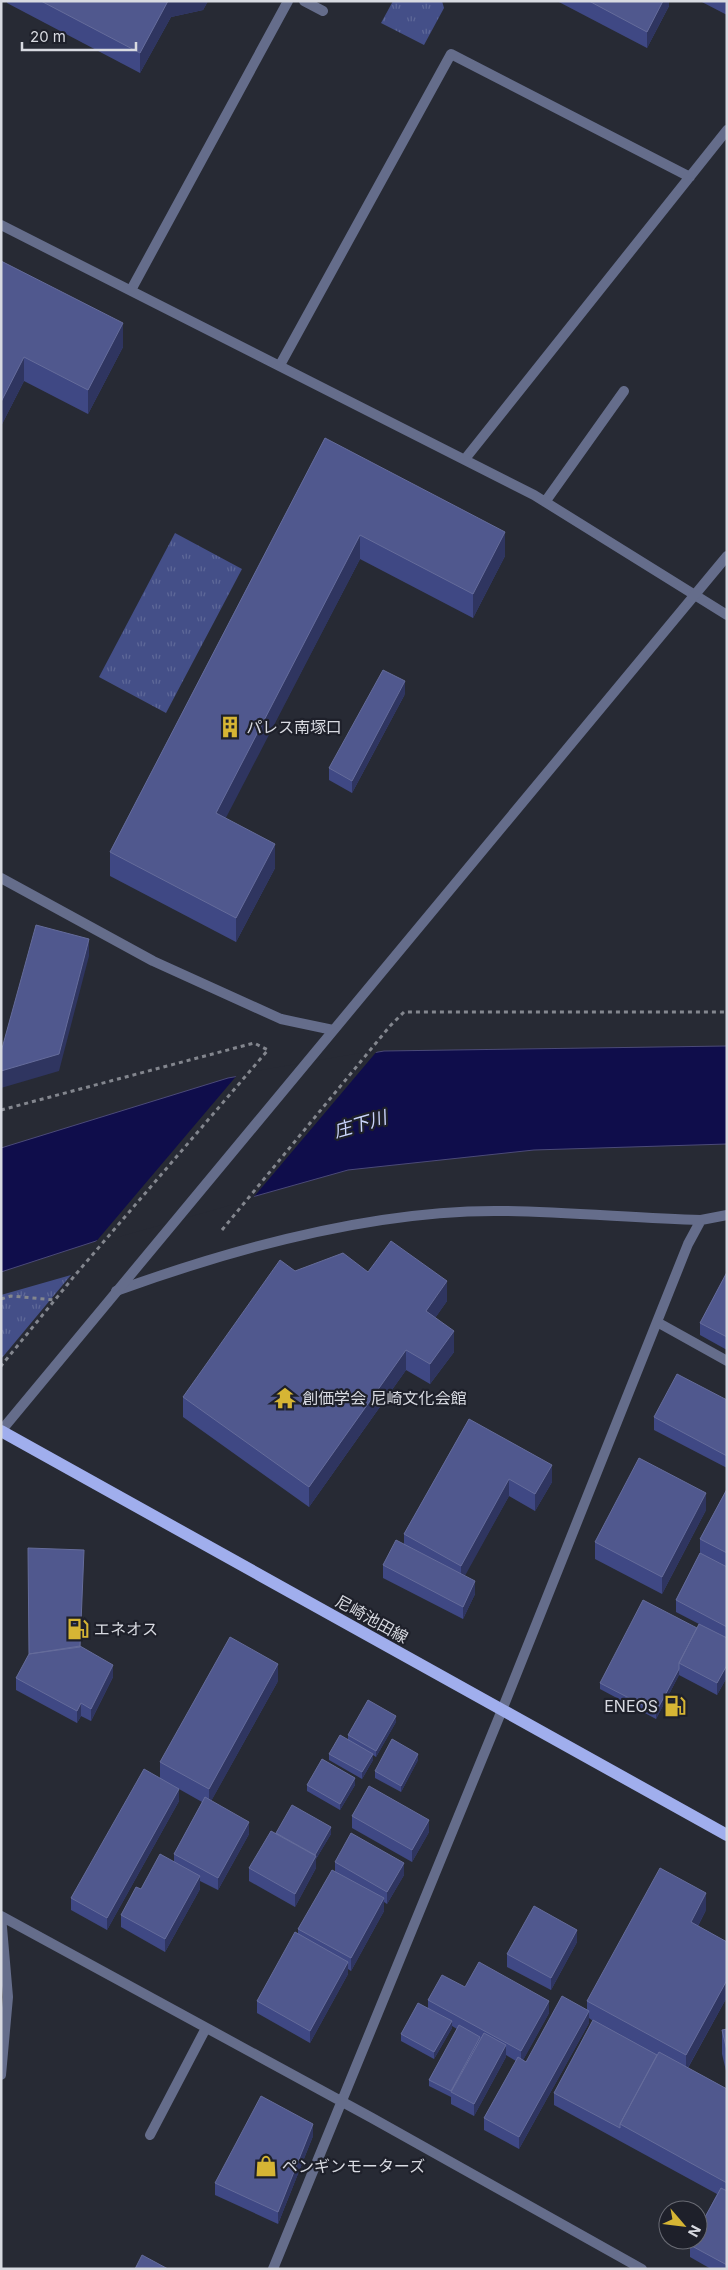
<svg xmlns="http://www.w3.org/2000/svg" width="728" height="2270" viewBox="0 0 728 2270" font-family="Inter,'Noto Sans JP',sans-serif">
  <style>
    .park { fill: url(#park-tufts) }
    .water { fill: #0f0d4b; stroke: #4b4a78 }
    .pier { fill: #272a34 }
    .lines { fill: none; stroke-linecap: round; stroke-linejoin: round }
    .path { stroke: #83868e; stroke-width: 3; stroke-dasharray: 4 4; stroke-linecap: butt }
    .service { stroke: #656d8b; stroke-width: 10 }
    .minor { stroke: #656d8b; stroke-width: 10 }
    .tertiary { stroke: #656d8b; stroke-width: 10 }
    .primary { stroke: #a0aeed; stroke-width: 12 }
    .wall { fill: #3f4884 }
    .shaded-wall { fill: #2f3560 }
    .building { fill: #50588e; stroke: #656c9b }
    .labels { text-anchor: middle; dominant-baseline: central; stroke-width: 4.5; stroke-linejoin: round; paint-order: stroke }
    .poi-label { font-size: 16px; fill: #d8dae1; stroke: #1e202a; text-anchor: start }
    .street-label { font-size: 16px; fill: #d8dae1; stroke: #1e202a }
    .water-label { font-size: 18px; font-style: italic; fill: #c9d3fa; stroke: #1e202a }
  </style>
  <defs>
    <pattern id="park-tufts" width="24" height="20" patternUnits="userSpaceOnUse" patternTransform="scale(1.25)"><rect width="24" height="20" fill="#444f88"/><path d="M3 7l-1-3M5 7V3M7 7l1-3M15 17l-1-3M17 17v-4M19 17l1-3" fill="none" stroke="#5e6898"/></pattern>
  </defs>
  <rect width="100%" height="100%" fill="#272a34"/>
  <path class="park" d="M393 1H442L444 8 424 45 381 23Z
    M175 533 242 569 166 713 99 677Z
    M71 1275 1 1359V1295Z"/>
  <path class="water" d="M727 1046V1144L534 1150 348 1170 96 1241 1 1272V1148L228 1078 384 1051Z"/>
  <path class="pier" d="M378 1050 252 1199 94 1244 238 1074Z"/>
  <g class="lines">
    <path class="path" d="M1 1110 254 1043 268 1050 76 1274 1 1366
      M222 1230 390 1026 404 1012H727
      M1 1299 11 1296 55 1300"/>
    <path class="service" d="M304 1 323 11
      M131 290 288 1"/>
    <path class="minor" d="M1 225 534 495 727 615
      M280 365 451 54 690 177
      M465 459 727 130
      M545 502 624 391
      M1 878 153 961 281 1019 333 1030
      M116 1291C235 1248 376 1209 504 1211 569 1212 635 1218 701 1220L727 1215
      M657 1322 727 1361
      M1 1916 372 2118 642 2269
      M1 1916 8 1997 1 2075
      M150 2135 206 2028
      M273 2269 502 1710 688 1244 701 1220"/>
    <path class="tertiary" d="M1 1431 727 556"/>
    <path class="primary" d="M1 1431 727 1835"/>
  </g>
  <path class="wall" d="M7 1H208L203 10 171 17 140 73 7 3Z
    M557 1H669V6L647 48Z
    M700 1H727V15Z
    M1 261 123 347 88 414 24 381 1 426Z
    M325 438 505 556 473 618 360 559 225 818 275 868 236 942 110 876V852Z
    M405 694 352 793 329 780V768Z
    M295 1271 368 1272 447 1301 435 1318 454 1352 430 1384 406 1370 309 1507 183 1417V1397Z
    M727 1272V1350L700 1335V1323Z
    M727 1400V1468L654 1430V1417Z
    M469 1419 552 1482 535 1511 509 1496 464 1576 475 1594 463 1619 383 1578V1565L404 1544V1534Z
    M727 1489V1677L717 1695 679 1675 656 1719 600 1689V1683L697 1628 699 1624 676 1612V1600L700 1553V1539Z
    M706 1510 662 1594 595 1559V1542Z
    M81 1647 113 1677 91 1721 81 1716 77 1723 16 1690V1678Z
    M278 1681 211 1801 249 1834 218 1890 200 1881V1889L165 1952 121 1927V1915L174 1862V1854L202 1802 179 1789V1801L107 1930 71 1910V1898L160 1778V1762Z
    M396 1722 376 1757 373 1755V1760L362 1779 329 1760V1754L348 1740V1735Z
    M418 1760 401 1792 375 1778V1771Z
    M307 1785H355L340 1810 307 1791Z
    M352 1816 429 1832 412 1862 352 1828Z
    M276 1833 331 1834 316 1859V1868L295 1907 249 1881V1868Z
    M335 1862 404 1875 387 1904 384 1902V1911L351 1971 348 1969V1974L310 2043 257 2013V2001L298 1934V1929L335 1871Z
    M706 1910 698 1926 727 1942V1997L688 2068 727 2089V2269H711L690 2257V2245L717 2194 554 2105V2093L593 2021 589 2018V2023L519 2149 484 2130V2118L516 2061 506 2055V2057L474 2116 451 2104V2097L429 2086V2080L457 2029 452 2026V2028L434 2059 401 2041V2034L428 2008V2000L465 1987 549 2013 523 2060 526 2062 587 2010V2001Z
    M577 1942 551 1990 507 1967V1954Z
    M727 2029V2075L722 2054V2030Z
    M313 2136 278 2224 215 2195V2183Z"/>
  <path class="shaded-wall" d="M168 1H208L203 10 171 17 140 73V53Z
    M663 1H669V6L647 48V32Z
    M123 323V347L88 414V390Z
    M24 357V381L1 426V402Z
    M505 532V556L473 618V594Z
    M360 535V559L216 837V813Z
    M405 681V694L352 793V781Z
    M275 844V868L236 942V918Z
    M89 939V956L59 1071 1 1088V1071Z
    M447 1281V1301L426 1331V1311Z
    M454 1331V1352L430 1384V1364Z
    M406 1350V1370L309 1507V1487Z
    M552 1465V1482L535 1511V1494Z
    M509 1479V1496L461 1583V1566Z
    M706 1493V1510L662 1594V1577Z
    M475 1581V1594L463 1619V1607Z
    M278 1664V1681L209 1805V1789Z
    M113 1665V1677L91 1721V1709Z
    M727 1665V1677L717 1695V1683Z
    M679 1669V1675L656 1719V1712Z
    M81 1703V1716L77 1723V1711Z
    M396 1716V1722L376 1757V1751Z
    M373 1754V1760L362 1779V1772Z
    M418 1754V1760L401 1792V1786Z
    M355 1778V1785L340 1810V1804Z
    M179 1789V1801L107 1930V1918Z
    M429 1820V1832L412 1862V1850Z
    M249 1822V1834L218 1890V1878Z
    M331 1827V1834L316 1859V1868L295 1907V1894L315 1855Z
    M404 1863V1875L387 1904V1892Z
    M200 1876V1889L165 1952V1939Z
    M706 1893V1910L691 1939V1922Z
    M384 1898V1911L351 1971V1958Z
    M577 1930V1942L551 1990V1978Z
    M348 1962V1974L310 2043V2031Z
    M727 1980V1997L686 2071V2055Z
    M549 2001V2013L521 2064V2051Z
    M589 2011V2023L519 2149V2137Z
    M452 2021V2028L434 2059V2052Z
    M506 2045V2057L474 2116V2104Z
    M313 2124V2136L278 2224V2212Z"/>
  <path class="building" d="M41 1H168L140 53Z
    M589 1H663L647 32Z
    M1 261 123 323 88 390 24 357 1 402Z
    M325 438 505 532 473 594 360 535 216 813 275 844 236 918 110 852Z
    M383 670 405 681 352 781 329 768Z
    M36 925 89 939 59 1054 1 1071V1052Z
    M391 1241 447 1281 426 1311 454 1331 430 1364 406 1350 309 1487 183 1397 280 1260 295 1271 343 1253 368 1272Z
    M727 1272V1337L700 1323Z
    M677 1374 727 1400V1456L654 1417Z
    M469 1419 552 1465 535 1494 509 1479 461 1566 404 1534Z
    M639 1458 706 1493 662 1577 595 1542Z
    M727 1489V1553L700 1539Z
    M396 1540 475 1581 463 1607 383 1565Z
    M28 1548 84 1550 80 1647 29 1654Z
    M700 1553 727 1567V1627L676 1600Z
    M643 1600 697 1628 679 1663V1669L656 1712 600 1683Z
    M699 1624 727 1638V1665L717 1683 679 1663Z
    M230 1637 278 1664 209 1789 160 1762Z
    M80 1646 113 1665 91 1709 81 1703 77 1711 16 1678 29 1654Z
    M368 1700 396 1716 376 1751 348 1735Z
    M340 1735 373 1754 362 1772 329 1754Z
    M392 1739 418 1754 401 1786 375 1771Z
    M322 1759 355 1778 340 1804 307 1785Z
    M144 1769 179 1789 107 1918 71 1898Z
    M369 1786 429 1820 412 1850 352 1816Z
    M205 1797 249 1822 218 1878 174 1854Z
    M292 1805 331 1827 315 1855 276 1833Z
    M271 1831 316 1856 295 1894 249 1868Z
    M351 1833 404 1863 387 1892 335 1862Z
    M160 1854 200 1876 165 1939 121 1915 136 1887 141 1889Z
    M660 1868 706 1893 691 1922 727 1942V1980L686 2055 587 2001Z
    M332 1870 384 1898 351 1958 298 1929Z
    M534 1906 577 1930 551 1978 507 1954Z
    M295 1932 348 1962 310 2031 257 2001Z
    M479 1962 549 2001 521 2051 428 2000 442 1975 465 1987Z
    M562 1996 589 2011 519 2137 484 2118 518 2057 526 2062Z
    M418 2003 452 2021 434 2052 401 2034Z
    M593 2020 657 2055 620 2124V2128L554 2093Z
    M459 2025 480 2037 451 2091 429 2080Z
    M727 2029V2051L722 2030Z
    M484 2033 506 2045 474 2104 451 2092Z
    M659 2052 727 2089V2183L620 2124Z
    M261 2096 313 2124 278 2212 215 2183Z
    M721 2188 727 2191V2265L690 2245 692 2240H698V2230Z
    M142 2255 168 2269H135Z"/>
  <defs>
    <g id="building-bare" transform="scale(1.725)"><path d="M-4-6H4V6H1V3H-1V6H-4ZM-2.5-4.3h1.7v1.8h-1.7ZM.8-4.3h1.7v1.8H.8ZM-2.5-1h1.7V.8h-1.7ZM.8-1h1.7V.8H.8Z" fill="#d6b534" stroke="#1e202a" stroke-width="2.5" paint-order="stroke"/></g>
    <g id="temple-bare" transform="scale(1.725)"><path d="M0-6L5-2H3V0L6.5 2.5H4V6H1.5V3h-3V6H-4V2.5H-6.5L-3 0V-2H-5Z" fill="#d6b534" stroke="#1e202a" stroke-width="2.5" paint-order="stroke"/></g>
    <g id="fuel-bare" transform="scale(1.725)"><path d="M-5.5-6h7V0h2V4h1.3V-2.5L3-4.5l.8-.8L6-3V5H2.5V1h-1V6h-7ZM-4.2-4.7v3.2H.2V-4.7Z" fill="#d6b534" stroke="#1e202a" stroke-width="2.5" paint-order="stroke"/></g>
    <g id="shop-bare" transform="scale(1.725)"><path d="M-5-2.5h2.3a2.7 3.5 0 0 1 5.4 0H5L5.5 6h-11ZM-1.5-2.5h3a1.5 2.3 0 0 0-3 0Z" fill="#d6b534" stroke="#1e202a" stroke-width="2.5" paint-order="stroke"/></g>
  </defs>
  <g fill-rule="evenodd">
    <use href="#building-bare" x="230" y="727"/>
    <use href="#temple-bare" x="285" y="1398"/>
    <use href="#fuel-bare" x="78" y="1629"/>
    <use href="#fuel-bare" x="675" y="1706"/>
    <use href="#shop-bare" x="266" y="2166"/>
  </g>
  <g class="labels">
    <g class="poi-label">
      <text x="246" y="727">パレス南塚口</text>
      <text x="302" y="1398">創価学会 尼崎文化会館</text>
      <text x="94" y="1629">エネオス</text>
      <text x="658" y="1706" text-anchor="end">ENEOS</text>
      <text x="282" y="2166">ペンギンモーターズ</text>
    </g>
    <g class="street-label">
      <text transform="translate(372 1619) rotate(29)">尼崎池田線</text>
    </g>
    <g class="water-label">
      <text transform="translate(360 1124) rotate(-16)">庄下川</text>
    </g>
  </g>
  <rect width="728" height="2270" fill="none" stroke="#d8dae1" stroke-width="5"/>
  <g transform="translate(683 2225) rotate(118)"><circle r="24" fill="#1e202a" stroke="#686a73"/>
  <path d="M0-4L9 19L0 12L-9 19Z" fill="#d6b534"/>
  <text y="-8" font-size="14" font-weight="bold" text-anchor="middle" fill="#d8dae1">N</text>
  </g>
  <path d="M22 42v8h114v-8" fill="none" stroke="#d8dae1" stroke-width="2.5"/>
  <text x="30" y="42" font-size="15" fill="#d8dae1" stroke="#1e202a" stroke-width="4" paint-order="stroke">20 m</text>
</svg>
